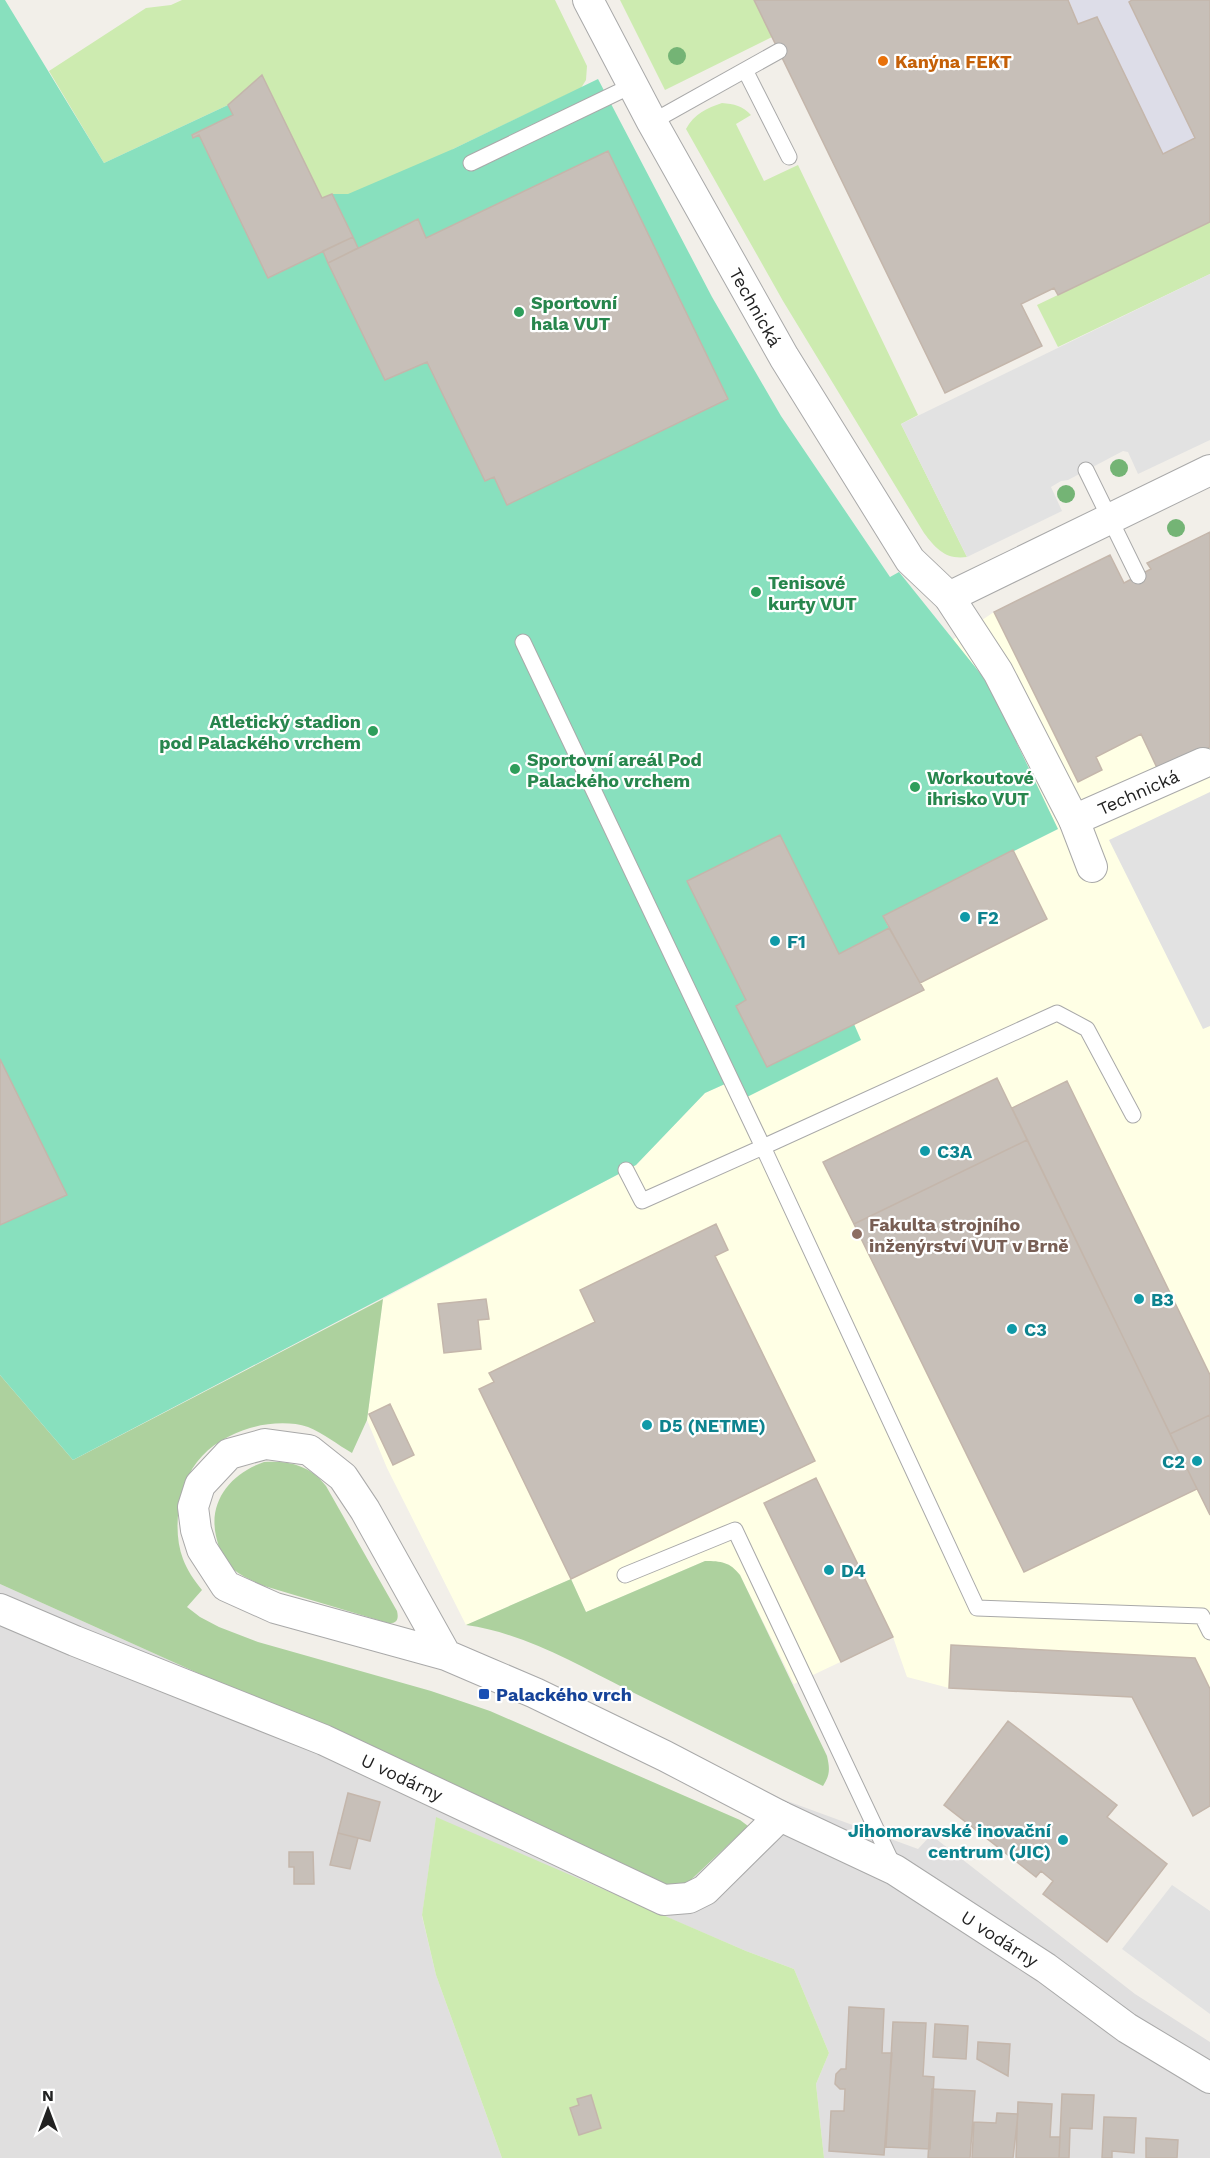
<svg xmlns="http://www.w3.org/2000/svg" width="1210" height="2158" viewBox="0 0 1210 2158" font-family="'Work Sans',sans-serif">
  <style>
    .residential { fill: #e0dfdf }
    .education { fill: #ffffe5 }
    .grass { fill: #cdebb0 }
    .forest { fill: #add19e }
    .pitch { fill: #88e0be }
    .parking { fill: #e2e2e2 }
    .plaza { fill: #dddde8 }
    .building { fill: #c7bfb8; stroke: #c4b6ab; stroke-width: 1.5 }
    .lines { fill: none; stroke-linecap: round; stroke-linejoin: round }
    .service-casing { stroke: #a9a9a9; stroke-width: 17 }
    .minor-casing { stroke: #a9a9a9; stroke-width: 32 }
    .service { stroke: #fff; stroke-width: 15 }
    .minor { stroke: #fff; stroke-width: 30 }
    .tree { fill: #74b475 }
    .food-dot { fill: #e8710a; stroke: #fff; stroke-width: 2 }
    .leisure-dot { fill: #2e9e5b; stroke: #fff; stroke-width: 2 }
    .culture-dot { fill: #0f9aa8; stroke: #fff; stroke-width: 2 }
    .education-dot { fill: #8d6e63; stroke: #fff; stroke-width: 2 }
    .transit-dot { fill: #1a4fb4; stroke: #fff; stroke-width: 2 }
    .labels { text-anchor: middle; dominant-baseline: central; stroke-width: 4.5; stroke-linejoin: round; paint-order: stroke }
    .food-label { font-size: 18px; font-weight: bold; fill: #c56008; stroke: #fff; text-anchor: start }
    .leisure-label { font-size: 18px; font-weight: bold; fill: #27864d; stroke: #fff; text-anchor: start }
    .street-label { font-size: 18px; fill: #222; stroke: #fff }
    .culture-label { font-size: 18px; font-weight: bold; fill: #0d838f; stroke: #fff; text-anchor: start }
    .education-label { font-size: 18px; font-weight: bold; fill: #785e54; stroke: #fff; text-anchor: start }
    .transit-label { font-size: 18px; font-weight: bold; fill: #164399; stroke: #fff; text-anchor: start }
  </style>
  <rect width="100%" height="100%" fill="#f2efe9"/>
  <path class="residential" d="M0 1584 442 1783 676 1894 779 1798 918 1849 931 1835 1135 1994 1210 2042V2158H824L816 2084 829 2053 794 1969 746 1951 436 1818 422 1916 436 1975 502 2158H0Z"/>
  <path class="education" d="M1210 532V1689L951 1645 949 1688 907 1677 893 1637 794 1684 740 1575 705 1561 586 1612 571 1579 466 1625 387 1468 367 1420 383 1299 636 1165 705 1093 725 1084 735 1103 854 1025 767 1067 736 1006 746 1000 780 835 840 954 889 927 883 916 1058 829 1000 708 984 678 952 640 994 612 1110 555 1124 583 1150 569 1147 563Z"/>
  <path class="grass" d="M182 0H555L587 66 586 80 581 88 453 149 370 218 332 194 322 198 262 75 228 105 104 163 49 71 146 8 171 5Z
    M620 0H754L772 37 665 90Z
    M722 103C734 104 743 106 751 115L736 124 764 181 798 165 918 415 901 424 967 557C946 560 936 549 924 533L783 301 686 129C694 114 707 108 722 103Z
    M1210 222V274L1058 347 1037 305Z
    M436 1817 746 1951 794 1969 829 2053 816 2084 824 2158H502L436 1975 422 1915Z"/>
  <path class="forest" d="M383 1299 367 1420 352 1453C338 1445 323 1433 308 1427 290 1421 267 1423 250 1428 230 1434 210 1445 197 1462 178 1486 172 1531 183 1559 187 1570 194 1580 202 1590L187 1607 200 1617 219 1627 258 1642 431 1691 490 1711 740 1820 748 1826 676 1894 442 1783 0 1584V1375L73 1460Z
    M264 1462C290 1461 309 1465 326 1486L397 1611C399 1619 397 1624 388 1623L261 1585C252 1580 241 1576 233 1569 223 1560 219 1549 216 1536 208 1500 232 1473 264 1462Z
    M705 1561C721 1561 730 1562 740 1575L827 1756C830 1769 830 1775 823 1786 757 1754 692 1721 626 1689 575 1663 523 1633 466 1625L571 1579 586 1612Z"/>
  <path class="pitch" d="M0 0H5L104 163 228 105 262 75 322 198 332 194H348L453 149 598 79 712 297 781 416 890 577 899 572 984 678 1000 708 1058 829 883 916 889 928 839 954 780 835 688 881 746 1000 736 1006 767 1067 854 1024 861 1040 735 1103 725 1084 705 1093 636 1165 73 1460 0 1375Z"/>
  <path class="parking" d="M1210 274V440L1138 474 1128 452 1123 451 1068 480 1061 481 1051 487 1062 511 967 557 901 424Z
    M1210 792V1026L1203 1029 1109 840Z
    M1172 1885 1210 1911V2014L1122 1949Z"/>
  <path class="plaza" d="M1069 0H1132L1129 2 1195 138 1163 154 1078 24Z"/>
  <path class="building" d="M754 0H1068L1078 24 1097 17 1163 154 1195 138 1129 2 1132 0H1210V222L1058 295 1054 288 1021 304 1042 346 945 393Z
    M262 75 322 198 332 194 353 237 268 278 199 135 193 138 192 135 233 115 228 105Z
    M608 151 728 399 507 505 494 477 485 481 427 362 385 380 328 263 418 219 426 238Z
    M353 237 358 248 328 263 323 251Z
    M1210 532V747L1159 772 1141 734 1096 757 1102 770 1078 782 994 612 1110 555 1124 583 1151 569 1147 563Z
    M780 835 839 954 889 928 924 990 767 1067 736 1006 746 1000 687 881Z
    M1013 850 1047 919 920 983 883 916Z
    M0 1059 67 1195 0 1225Z
    M997 1078 1027 1140 854 1224 823 1162Z
    M1067 1081 1210 1375V1415L1170 1434 1012 1108Z
    M1027 1140 1197 1489 1024 1572 854 1224Z
    M716 1224 728 1250 715 1256 815 1461 571 1579 479 1389 494 1382 489 1373 595 1322 580 1290Z
    M486 1299 489 1319 478 1320 481 1349 444 1353 438 1304Z
    M390 1404 414 1455 393 1465 369 1414Z
    M1210 1415V1515L1170 1434Z
    M816 1478 893 1637 841 1662 764 1503Z
    M951 1645 1195 1658 1210 1689V1806L1193 1816 1132 1697 949 1688Z
    M1008 1721 1117 1805 1107 1817 1167 1864 1107 1942 1043 1894 1053 1881 1041 1871 1036 1877 944 1805Z
    M348 1793 380 1802 370 1841 338 1833Z
    M338 1833 358 1838 350 1869 330 1865Z
    M289 1852H313L314 1884H294V1867H289Z
    M849 2007 884 2009 882 2053H892L884 2155 829 2151 831 2111H844L845 2089H840L835 2084 836 2074 841 2069H846Z
    M893 2022 926 2023 923 2076 934 2077 930 2149 886 2147Z
    M935 2024 968 2026 966 2059 933 2057Z
    M978 2042 1010 2044 1008 2076 977 2059Z
    M932 2089 975 2091 970 2158H928Z
    M1062 2094 1094 2095 1092 2129 1070 2128 1069 2158H1059Z
    M591 2095 601 2128 579 2135 570 2108 579 2105 577 2099Z
    M1018 2102 1052 2104 1050 2137H1060L1059 2158H1016Z
    M997 2113 1018 2114 1013 2158H972L974 2122 996 2123Z
    M1104 2117 1136 2118 1134 2153 1112 2151V2158H1102Z
    M1146 2138 1178 2140 1177 2158H1146Z"/>
  <g class="lines">
    <g class="service-casing">
      <path id="service" d="M745 70 789 157
        M652 122 779 51
        M471 163 633 85
        M1086 470 1138 576
        M523 642 763 1147 642 1201 626 1170
        M1133 1115 1087 1029 1057 1013 763 1147 977 1608 1202 1616 1210 1632
        M625 1575 735 1530 894 1867"/>
    </g>
    <g class="minor-casing">
      <g id="minor">
        <path id="s1" d="M588 0 652 122 784 357 910 560 949 597 998 672 1074 820 1092 867"/>
        <path d="M949 597 1210 470"/>
        <path id="s2" d="M1074 820 1203 763"/>
        <path id="s3" d="M0 1609 75 1641 324 1740 664 1900 689 1898 705 1890 780 1816"/>
        <path id="s4" d="M446 1655 365 1510 343 1477 309 1450 265 1444 229 1454 200 1485 193 1507 196 1530 202 1549 226 1586 275 1608 446 1655 488 1673 535 1693 665 1756 780 1816 895 1870 1046 1968 1127 2028 1210 2078"/>
      </g>
    </g>
    <use href="#service" class="service"/>
    <use href="#minor" class="minor"/>
  </g>
  <g class="tree">
    <circle cx="677" cy="56" r="9"/>
    <circle cx="1119" cy="468" r="9"/>
    <circle cx="1066" cy="494" r="9"/>
    <circle cx="1176" cy="528" r="9"/>
  </g>
  <circle class="food-dot" cx="883" cy="61" r="6"/>
  <g class="leisure-dot">
    <circle cx="519" cy="312" r="6"/>
    <circle cx="756" cy="592" r="6"/>
    <circle cx="373" cy="731" r="6"/>
    <circle cx="515" cy="769" r="6"/>
    <circle cx="915" cy="787" r="6"/>
  </g>
  <g class="culture-dot">
    <circle cx="965" cy="917" r="6"/>
    <circle cx="775" cy="941" r="6"/>
    <circle cx="925" cy="1151" r="6"/>
    <circle cx="1139" cy="1299" r="6"/>
    <circle cx="1012" cy="1329" r="6"/>
    <circle cx="647" cy="1425" r="6"/>
    <circle cx="1197" cy="1461" r="6"/>
    <circle cx="829" cy="1570" r="6"/>
    <circle cx="1063" cy="1840" r="6"/>
  </g>
  <circle class="education-dot" cx="857" cy="1234" r="6"/>
  <rect class="transit-dot" x="478" y="1688" width="12" height="12" rx="3"/>
  <g class="labels">
    <g class="food-label">
      <text x="895" y="61">Kanýna FEKT</text>
    </g>
    <g class="leisure-label">
      <text x="531" y="302">Sportovní<tspan x="531" dy="21">hala VUT</tspan></text>
      <text x="768" y="582">Tenisové<tspan x="768" dy="21">kurty VUT</tspan></text>
      <text x="361" y="721" text-anchor="end">Atletický stadion<tspan x="361" dy="21">pod Palackého vrchem</tspan></text>
      <text x="527" y="759">Sportovní areál Pod<tspan x="527" dy="21">Palackého vrchem</tspan></text>
      <text x="927" y="777">Workoutové<tspan x="927" dy="21">ihrisko VUT</tspan></text>
    </g>
    <g class="street-label">
      <text stroke="none"><textPath href="#s1" startOffset="350">Technická</textPath></text>
      <text stroke="none"><textPath href="#s2" startOffset="70">Technická</textPath></text>
      <text stroke="none"><textPath href="#s3" startOffset="436">U vodárny</textPath></text>
      <text stroke="none"><textPath href="#s4" startOffset="1338">U vodárny</textPath></text>
    </g>
    <g class="culture-label">
      <text x="977" y="917">F2</text>
      <text x="787" y="941">F1</text>
      <text x="937" y="1151">C3A</text>
      <text x="1151" y="1299">B3</text>
      <text x="1024" y="1329">C3</text>
      <text x="659" y="1425">D5 (NETME)</text>
      <text x="1185" y="1461" text-anchor="end">C2</text>
      <text x="841" y="1570">D4</text>
      <text x="1051" y="1830" text-anchor="end">Jihomoravské inovační<tspan x="1051" dy="21">centrum (JIC)</tspan></text>
    </g>
    <g class="education-label">
      <text x="869" y="1224">Fakulta strojního<tspan x="869" dy="21">inženýrství VUT v Brně</tspan></text>
    </g>
    <g class="transit-label">
      <text x="496" y="1694">Palackého vrch</text>
    </g>
  </g>
  <g transform="translate(48 2110)" stroke="#ffffff" stroke-width="4.5" paint-order="stroke">
  <path d="M0-4.5L10 22L0 15L-10 22Z" fill="#222222"/>
  <text y="-9" font-size="16" font-weight="bold" text-anchor="middle" fill="#222222">N</text>
  </g>
</svg>
